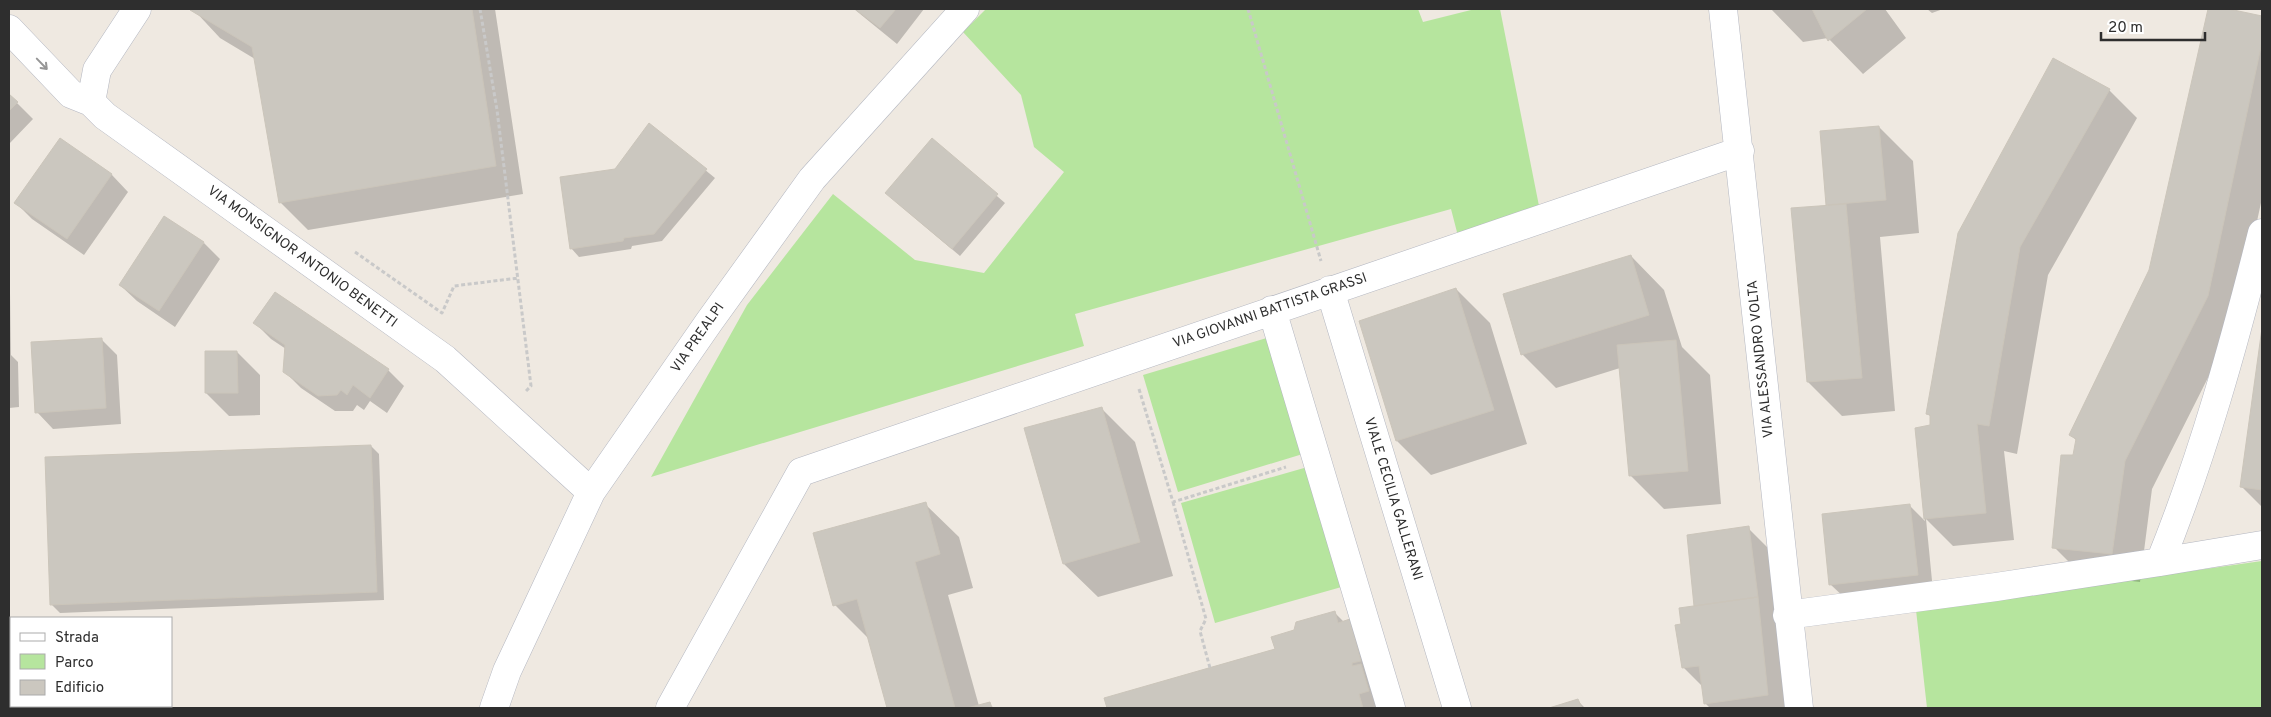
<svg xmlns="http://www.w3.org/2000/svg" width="2271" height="717" viewBox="0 0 2271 717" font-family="Overpass,sans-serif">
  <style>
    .green { fill: #b6e59e }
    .shadow { fill: #0003 }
    .building { fill: #cbc7bf; stroke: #cbc5ba }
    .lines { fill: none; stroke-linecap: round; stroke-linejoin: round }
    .minor-casing { stroke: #b4b7c1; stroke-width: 29 }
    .path { stroke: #c9c9c9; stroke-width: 3; stroke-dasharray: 4 2.5; stroke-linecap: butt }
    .minor { stroke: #fff; stroke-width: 28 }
    .oneway { stroke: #969696 }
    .labels { text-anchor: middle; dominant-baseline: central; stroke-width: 5; stroke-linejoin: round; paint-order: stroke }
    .street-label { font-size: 14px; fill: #2e2e2e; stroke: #fff }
  </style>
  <rect width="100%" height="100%" fill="#efe9e1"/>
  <path class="green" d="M986 9H1418L1423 22 1475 9H1500L1540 211 1458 236 1451 209 1075 314 1084 346 651 477 747 305 833 194 915 260 984 273 1064 172 1034 147 1021 95 963 32Z
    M1270 337 1306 453 1178 492 1143 375Z
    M1311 466 1345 586 1215 623 1181 503Z
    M2262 561V708H1927L1916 610Z"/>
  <path class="shadow" d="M193 9H495L523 194 308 230 280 202 255 59 220 38Z
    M854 9H924L897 44Z
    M1771 9H1885L1906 38 1863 74 1828 38 1803 42Z
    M1927 9H1943L1932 13Z
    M2210 9H2223L2262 17V198L2235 324 2152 489 2140 582 2082 575 2054 547 2077 441 2070 434 2150 271Z
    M2109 90 2137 118 2048 275 2017 454 2004 451 2014 540 1953 546 1926 519 1933 591 1847 600 1830 584 1910 506 1925 521 1916 429 1932 426V418L1927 413 1959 234Z
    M9 95 33 119 9 144Z
    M650 125 715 178 662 241 632 246 631 249 579 257 571 248 616 170Z
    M1879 127 1913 161 1919 233 1880 237 1895 411 1842 416 1808 382 1828 206 1821 132Z
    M60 140 112 175 128 192 84 255 32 219 16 203Z
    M932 140 1005 203 960 256 895 201Z
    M9 229 11 355 18 362 19 407 9 408Z
    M204 243 220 259 175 327 137 301 120 285Z
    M1631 256 1664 290 1682 347 1710 375 1721 504 1664 509 1630 475 1620 368 1556 388 1522 354Z
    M1456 289 1490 323 1527 444 1431 475 1397 441Z
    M255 323 388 370 404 386 387 413 370 401 364 410 357 405 353 411H335L301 388 284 371 286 349 271 339Z
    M2262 335V507L2242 487Z
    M101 339 117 355 121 424 53 429 37 412Z
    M237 352 260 375V415L229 416 206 393Z
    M1101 408 1135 442 1173 576 1098 597 1064 564Z
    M371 446 379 454 384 600 60 613 52 605Z
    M925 504 959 537 973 588 948 595 979 706 989 704 994 708H889L869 639 835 605Z
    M1748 528 1782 562 1790 708H1710L1705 703 1703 687 1683 667 1682 625Z
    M1335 613 1344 622 1350 621 1377 649 1393 708H1109L1106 699 1276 649 1295 631Z
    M1577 700 1585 708H1553Z"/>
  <path class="building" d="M191 9H472L496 166 279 203 252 47 190 10Z
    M855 9H896L880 28Z
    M1812 9H1867L1828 41Z
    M2208 9H2229L2262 16V42L2208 296 2125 461 2112 554 2052 548 2061 455H2073L2076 439 2069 435 2149 270Z
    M2053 58 2110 89 2020 247 1989 426 1977 424 1986 513 1924 519 1915 428 1930 425V415L1926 414 1958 233Z
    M9 94 18 102 9 111Z
    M649 123 707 169 654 234 624 238 623 241 570 249 560 177 615 169Z
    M1879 126 1886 200 1826 205 1820 131Z
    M60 138 112 174 67 239 14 203Z
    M932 138 998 194 952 249 885 193Z
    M1846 204 1862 378 1807 382 1791 208Z
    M164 216 204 242 159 311 119 285Z
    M1631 255 1649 315 1521 355 1503 294Z
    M1456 288 1494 410 1396 441 1359 321Z
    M275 292 389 369 370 398 353 385 347 395 341 390 337 395 318 396 283 372 285 345 253 323Z
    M2262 328V490L2240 487Z
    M102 338 106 408 35 413 31 342Z
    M1676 340 1688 471 1629 476 1617 345Z
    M205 351H237L238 393H205Z
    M1102 407 1140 542 1063 564 1024 428Z
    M371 445 377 592 50 605 45 457Z
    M926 502 940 554 915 562 955 708H887L857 599 833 606 813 533Z
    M1910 504 1918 575 1829 585 1822 514Z
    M1749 526 1758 597 1694 606 1687 535Z
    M1758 597 1768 695 1704 704 1699 666 1682 668 1675 625 1681 624 1679 608Z
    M1335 611 1338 623 1350 619 1361 661 1352 663V666L1361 664 1369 691 1359 694 1363 708H1107L1104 698 1275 649 1271 637 1294 630 1296 622Z
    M1578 699 1582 708H1549Z
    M990 702 992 708H967Z"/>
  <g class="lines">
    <g class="minor-casing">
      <path id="minor" d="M1723 9 1799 708
        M9 29 71 94 91 102 105 116 445 359 591 492
        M91 102 97 70 137 9
        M1330 290 1457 708
        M1272 310 1391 708
        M2160 562 2262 545
        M1787 615 1996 587 2160 562C2203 456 2234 344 2262 233
        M494 708 507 671 591 492 709 322 812 179 965 9
        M670 708 801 472 1740 151"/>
    </g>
    <path class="path" d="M480 9 497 110 531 386 526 391
      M1248 9 1321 261
      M355 252 442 313 454 286 518 278
      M1139 389 1173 502 1286 467
      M1173 502 1206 619 1200 631 1210 668"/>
    <use href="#minor" class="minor"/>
  </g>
  <defs><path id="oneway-shaft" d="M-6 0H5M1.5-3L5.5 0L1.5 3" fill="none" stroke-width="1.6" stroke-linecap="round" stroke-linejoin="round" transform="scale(1.25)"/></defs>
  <use class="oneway" href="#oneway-shaft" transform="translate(42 64) rotate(46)"/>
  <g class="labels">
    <g class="street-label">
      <text transform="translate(302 257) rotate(36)">VIA MONSIGNOR ANTONIO BENETTI</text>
      <text transform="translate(1270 311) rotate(-19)">VIA GIOVANNI BATTISTA GRASSI</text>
      <text transform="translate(698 338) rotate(-55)">VIA PREALPI</text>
      <text transform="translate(1761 359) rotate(-96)">VIA ALESSANDRO VOLTA</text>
      <text transform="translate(1393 499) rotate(73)">VIALE CECILIA GALLERANI</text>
    </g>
  </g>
  <rect width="2271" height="717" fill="none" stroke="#2e2e2e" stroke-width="20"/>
  <rect x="10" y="617" width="162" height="90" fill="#ffffff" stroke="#ababab"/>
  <rect x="20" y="633" width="25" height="8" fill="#ffffff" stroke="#ababab"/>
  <text x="55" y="642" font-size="15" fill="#2e2e2e">Strada</text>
  <rect x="20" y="654" width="25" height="15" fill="#b6e59e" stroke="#ababab"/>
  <text x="55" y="667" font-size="15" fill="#2e2e2e">Parco</text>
  <rect x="20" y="680" width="25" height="15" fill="#cbc7bf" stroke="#ababab"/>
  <text x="55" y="692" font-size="15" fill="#2e2e2e">Edificio</text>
  <path d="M2101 32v8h104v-8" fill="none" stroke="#2e2e2e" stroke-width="2.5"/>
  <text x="2108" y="32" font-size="15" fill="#2e2e2e" stroke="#ffffff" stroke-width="4" paint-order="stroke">20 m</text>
</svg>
